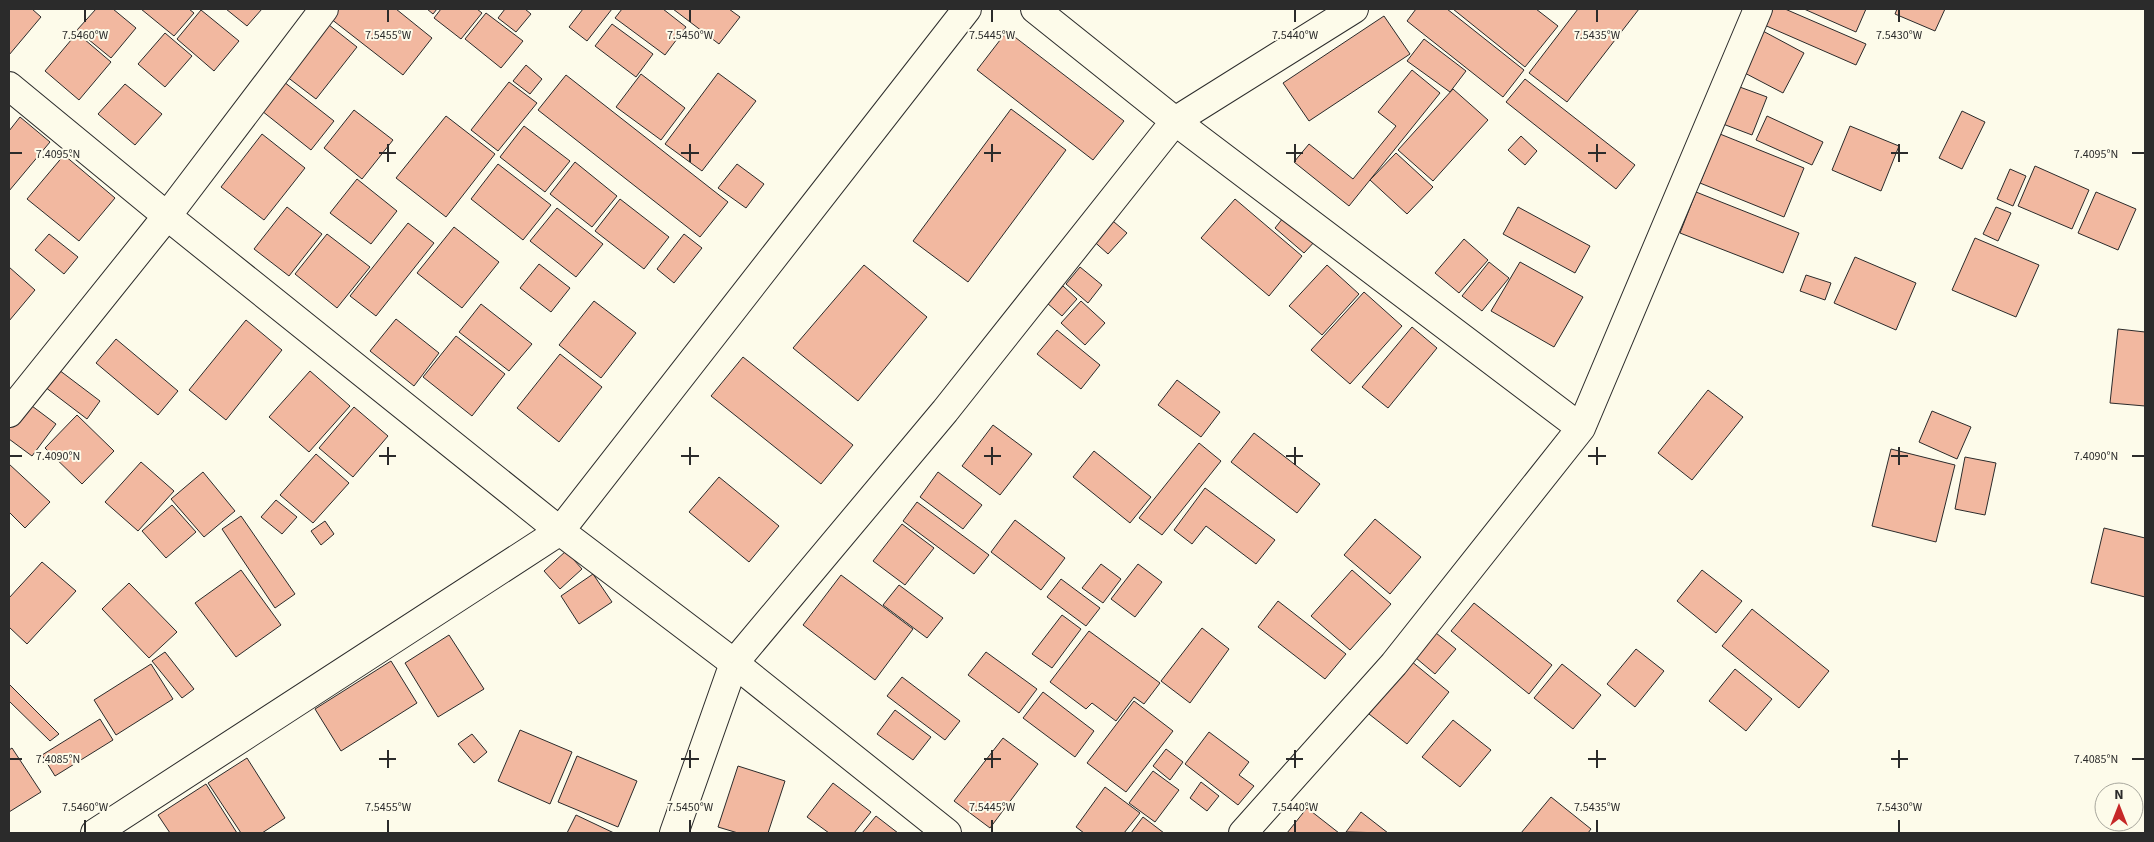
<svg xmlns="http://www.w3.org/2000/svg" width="2154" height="842" viewBox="0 0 2154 842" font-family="'Source Sans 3',sans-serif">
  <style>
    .building { fill: #f2b8a0; stroke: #2b2b2b }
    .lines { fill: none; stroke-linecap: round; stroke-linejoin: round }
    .minor-casing { stroke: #2b2b2b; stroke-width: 30 }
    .minor { stroke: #fdfbea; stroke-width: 28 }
    .ticks { fill: none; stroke: #2b2b2b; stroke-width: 2 }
    .ticks-label { font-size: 12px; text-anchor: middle; fill: #2b2b2b; stroke: #fdfbea; stroke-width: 4; stroke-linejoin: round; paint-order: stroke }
  </style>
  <rect width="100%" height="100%" fill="#fdfbea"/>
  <path class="building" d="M9 9H32L41 17 9 55Z
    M96 9H113L136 28 111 58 77 30Z
    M141 9H189L194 13 174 36Z
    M226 9H262L247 26Z
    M331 9H396L432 38 403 75 326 15Z
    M427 9H437L433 14Z
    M441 9H477L482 13 461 39 434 18Z
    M505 9H525L531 14 516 32 498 18Z
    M583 9H612L587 41 569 27Z
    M622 9H663L686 27 665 55 615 18Z
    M673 9H729L740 17 719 44Z
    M1416 9H1447L1524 70 1503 97 1407 21Z
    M1453 9H1536L1558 26 1525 67Z
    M1578 9H1639L1567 102 1529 73Z
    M1769 9H1785L1866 44 1856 65 1762 24Z
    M1804 9H1866L1856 32Z
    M1897 9H1945L1935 31 1895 14Z
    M201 10 239 41 214 71 177 39Z
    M486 13 523 41 501 68 465 39Z
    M1384 16 1410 54 1309 121 1283 83Z
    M324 21 357 47 316 99 282 73Z
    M612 24 653 54 636 77 595 46Z
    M1761 30 1804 53 1783 93 1739 70Z
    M1007 31 1124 121 1093 160 977 70Z
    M77 33 111 62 79 100 45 71Z
    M165 33 192 56 165 87 138 64Z
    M1424 39 1466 71 1450 92 1407 61Z
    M526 65 542 79 530 94 513 81Z
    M1412 70 1440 93 1349 206 1294 162 1309 144 1353 179 1396 126 1378 112Z
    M718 73 756 101 702 171 665 144Z
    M641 74 685 108 661 140 616 107Z
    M566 75 728 202 700 237 538 110Z
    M279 78 334 121 311 150 257 107Z
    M1525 79 1635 165 1616 189 1506 102Z
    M509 82 537 103 498 151 471 130Z
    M125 84 162 114 135 145 98 114Z
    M1737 86 1767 97 1752 135 1723 124Z
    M1453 89 1488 120 1433 181 1398 150Z
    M1011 109 1066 150 968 282 913 241Z
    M354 110 393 140 362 179 324 148Z
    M1962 111 1985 122 1962 169 1939 158Z
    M446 116 495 154 446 217 396 178Z
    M1767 116 1823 142 1812 165 1756 140Z
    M20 117 50 142 9 191V131Z
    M524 126 570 161 545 192 500 157Z
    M1850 126 1899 146 1881 191 1832 170Z
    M262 134 305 168 264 220 221 187Z
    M1720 134 1804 168 1784 217 1700 183Z
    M1521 136 1537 151 1525 165 1508 150Z
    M1396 153 1433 187 1407 214 1370 180Z
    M64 155 115 198 79 241 27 199Z
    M575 162 617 196 592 227 550 194Z
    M498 164 551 205 523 240 471 199Z
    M737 164 764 184 746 208 718 188Z
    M2035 166 2089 190 2072 229 2018 206Z
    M2010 169 2026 176 2013 206 1997 199Z
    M357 179 397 211 371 244 330 213Z
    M1696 192 1799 233 1783 273 1680 233Z
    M2096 192 2136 209 2118 250 2078 233Z
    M620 199 669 237 644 269 595 231Z
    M1235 199 1302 256 1269 296 1201 238Z
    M287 207 322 234 289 276 254 249Z
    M1518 207 1590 246 1575 273 1503 234Z
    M1996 207 2011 213 1998 241 1983 234Z
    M557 208 603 244 576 277 530 241Z
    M1287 213 1317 239 1304 253 1275 228Z
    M1107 216 1127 233 1108 254 1089 237Z
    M408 223 434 243 376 316 350 296Z
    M454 227 499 262 462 308 417 273Z
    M49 234 78 257 64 274 35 250Z
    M327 234 370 267 337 308 295 274Z
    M684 234 702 248 674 283 657 269Z
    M1975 238 2039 265 2016 317 1952 290Z
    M1464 239 1488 260 1459 293 1435 273Z
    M1855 257 1916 283 1896 330 1834 303Z
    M1489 262 1509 278 1482 311 1462 296Z
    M1520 262 1583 297 1554 347 1491 311Z
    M539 264 570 288 551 312 520 288Z
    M864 265 927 317 858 401 793 348Z
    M1327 265 1359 294 1322 335 1289 306Z
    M9 267 35 290 9 321Z
    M1080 267 1102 285 1088 303 1066 284Z
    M1806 275 1831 283 1825 300 1800 291Z
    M1063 286 1077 299 1062 316 1047 303Z
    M1364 292 1402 326 1350 384 1311 350Z
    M594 301 636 333 601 378 559 345Z
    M1081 301 1105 323 1085 345 1061 323Z
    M481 304 532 344 509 371 459 332Z
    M396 319 439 353 414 386 370 351Z
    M246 320 282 350 226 420 189 390Z
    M1412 327 1437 348 1388 408 1362 387Z
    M2118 329 2145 332V406L2110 403Z
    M1057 330 1100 365 1081 389 1037 354Z
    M456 336 505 374 472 416 423 377Z
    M116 339 178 391 158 415 96 363Z
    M560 354 602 387 559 442 517 408Z
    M743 357 853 445 821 484 711 396Z
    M59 370 100 401 87 419 45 387Z
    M310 371 350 406 309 452 269 417Z
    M1177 380 1220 412 1201 437 1158 405Z
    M1708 390 1743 417 1692 480 1658 453Z
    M24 400 56 424 32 456 9 439V420Z
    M354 407 388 436 353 477 319 448Z
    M1932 411 1971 427 1957 459 1919 442Z
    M77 415 114 451 82 484 45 448Z
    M993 425 1032 454 1000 495 962 466Z
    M1254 433 1320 484 1297 513 1231 462Z
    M1199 443 1221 461 1162 535 1139 518Z
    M1891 449 1955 465 1936 542 1872 526Z
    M1094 451 1151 497 1130 523 1073 477Z
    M316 454 349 483 313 523 280 495Z
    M1965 457 1996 463 1985 515 1955 509Z
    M141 462 174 491 138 531 105 502Z
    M9 464 50 502 25 528 9 512Z
    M203 472 235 511 204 537 171 499Z
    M938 472 982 505 963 529 920 497Z
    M719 477 779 526 749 562 689 512Z
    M1205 488 1275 540 1256 564 1206 526 1192 544 1174 530Z
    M276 500 297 517 282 534 261 517Z
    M917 502 989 555 974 574 903 521Z
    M172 505 196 532 166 558 142 531Z
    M241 516 295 594 275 608 222 529Z
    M1375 519 1421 557 1390 594 1344 555Z
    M1015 520 1065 558 1041 590 991 552Z
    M325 521 334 534 321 545 311 531Z
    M902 524 934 548 905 585 873 561Z
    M2104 528 2145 538V597L2091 583Z
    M566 551 582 569 560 589 544 571Z
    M42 562 76 591 27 644 9 627V598Z
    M1101 564 1121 579 1103 603 1082 588Z
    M1138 564 1162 582 1135 617 1111 599Z
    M241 570 281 625 236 657 195 603Z
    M1352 570 1391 604 1350 650 1311 616Z
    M1702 570 1742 601 1716 633 1677 601Z
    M593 574 612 602 579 624 561 596Z
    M841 575 913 629 875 680 803 625Z
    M1061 579 1100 608 1086 626 1047 597Z
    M129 583 177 632 149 658 102 609Z
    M899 585 943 618 927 638 883 605Z
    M1278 601 1346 654 1325 679 1258 627Z
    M1474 603 1552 665 1529 694 1451 631Z
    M1752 609 1829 671 1799 708 1722 646Z
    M1062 615 1081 629 1052 668 1032 654Z
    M1202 628 1229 649 1190 703 1161 681Z
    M1089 631 1160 683 1144 704 1134 697 1116 721 1092 703 1086 709 1050 682Z
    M1436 633 1456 649 1435 674 1416 658Z
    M449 635 484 689 438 717 405 663Z
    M1636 649 1664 671 1635 707 1607 684Z
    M165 652 194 689 182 698 152 661Z
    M986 652 1037 689 1019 713 968 675Z
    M391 661 417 703 341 751 315 709Z
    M1411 661 1449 692 1407 744 1369 714Z
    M151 664 173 699 116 735 94 700Z
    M1562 664 1601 695 1573 729 1534 698Z
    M1735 669 1772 699 1746 731 1709 701Z
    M902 677 960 721 945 740 887 696Z
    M9 684 59 734 50 741 9 701Z
    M1043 692 1094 731 1075 757 1023 718Z
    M1134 701 1173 731 1126 792 1087 763Z
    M895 710 931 737 913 760 877 734Z
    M100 719 113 740 55 776 42 755Z
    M1453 720 1491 750 1460 787 1422 757Z
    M520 730 572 752 550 804 498 781Z
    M1209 732 1249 762 1239 775 1254 786 1238 805 1185 764Z
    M472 734 487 752 474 763 458 744Z
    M1003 738 1038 764 990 828 954 801Z
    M12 748 41 792 9 812V750Z
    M1166 749 1183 762 1170 780 1153 766Z
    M577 756 637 781 618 827 558 802Z
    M247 758 285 818 262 833H241L208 783Z
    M738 766 785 781 768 833H738L718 827Z
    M1153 771 1179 790 1155 822 1129 803Z
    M1201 782 1219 796 1207 811 1190 798Z
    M833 783 871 812 854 833H829L807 817Z
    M206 784 237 833H170L158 815Z
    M1105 787 1140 813 1124 833H1084L1076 827Z
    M1551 797 1591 829 1588 833H1521Z
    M1307 808 1339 833H1287Z
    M1361 812 1388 833 1346 832Z
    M576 815 614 833H567Z
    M876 816 898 833H862Z
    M1143 817 1164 833H1131Z"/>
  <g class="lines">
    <g class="minor-casing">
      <path id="minor" d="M1035 9 1175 121 1581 428
        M9 86 167 216 560 531 734 663 947 833
        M9 413 167 216 324 9
        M95 833 560 531 967 9
        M674 833 734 663 945 411 1175 121 1354 9
        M1243 833 1394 664 1581 428 1758 9"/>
    </g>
    <use href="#minor" class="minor"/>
  </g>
  <path class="ticks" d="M85 10V22M388 10V22M690 10V22M992 10V22M1295 10V22M1597 10V22M1899 10V22M388 144V162M690 144V162M992 144V162M1295 144V162M1597 144V162M1899 144V162M10 153H22M379 153H396M681 153H699M984 153H1001M1286 153H1303M1588 153H1606M1891 153H1908M2132 153H2144M388 447V465M690 447V465M992 447V465M1295 447V465M1597 447V465M1899 447V465M10 456H22M379 456H396M681 456H699M984 456H1001M1286 456H1303M1588 456H1606M1891 456H1908M2132 456H2144M388 750V768M690 750V768M992 750V768M1295 750V768M1597 750V768M1899 750V768M10 759H22M379 759H396M681 759H699M984 759H1001M1286 759H1303M1588 759H1606M1891 759H1908M2132 759H2144M85 820V832M388 820V832M690 820V832M992 820V832M1295 820V832M1597 820V832M1899 820V832"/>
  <g class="ticks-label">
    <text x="85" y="39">7.5460°W</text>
    <text x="388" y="39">7.5455°W</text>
    <text x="690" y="39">7.5450°W</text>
    <text x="992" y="39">7.5445°W</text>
    <text x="1295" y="39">7.5440°W</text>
    <text x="1597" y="39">7.5435°W</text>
    <text x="1899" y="39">7.5430°W</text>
    <text x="58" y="158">7.4095°N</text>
    <text x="2096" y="158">7.4095°N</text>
    <text x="58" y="460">7.4090°N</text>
    <text x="2096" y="460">7.4090°N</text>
    <text x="58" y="763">7.4085°N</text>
    <text x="2096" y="763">7.4085°N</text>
    <text x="85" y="811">7.5460°W</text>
    <text x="388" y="811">7.5455°W</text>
    <text x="690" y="811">7.5450°W</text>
    <text x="992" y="811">7.5445°W</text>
    <text x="1295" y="811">7.5440°W</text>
    <text x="1597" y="811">7.5435°W</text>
    <text x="1899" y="811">7.5430°W</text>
  </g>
  <rect width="2154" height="842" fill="none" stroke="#2b2b2b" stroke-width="20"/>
  <g transform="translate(2119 807)"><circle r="24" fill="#fdfbea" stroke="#a9a89e"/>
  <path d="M0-4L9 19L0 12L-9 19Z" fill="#c62828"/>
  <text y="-8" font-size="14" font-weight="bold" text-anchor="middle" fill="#2b2b2b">N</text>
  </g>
</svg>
